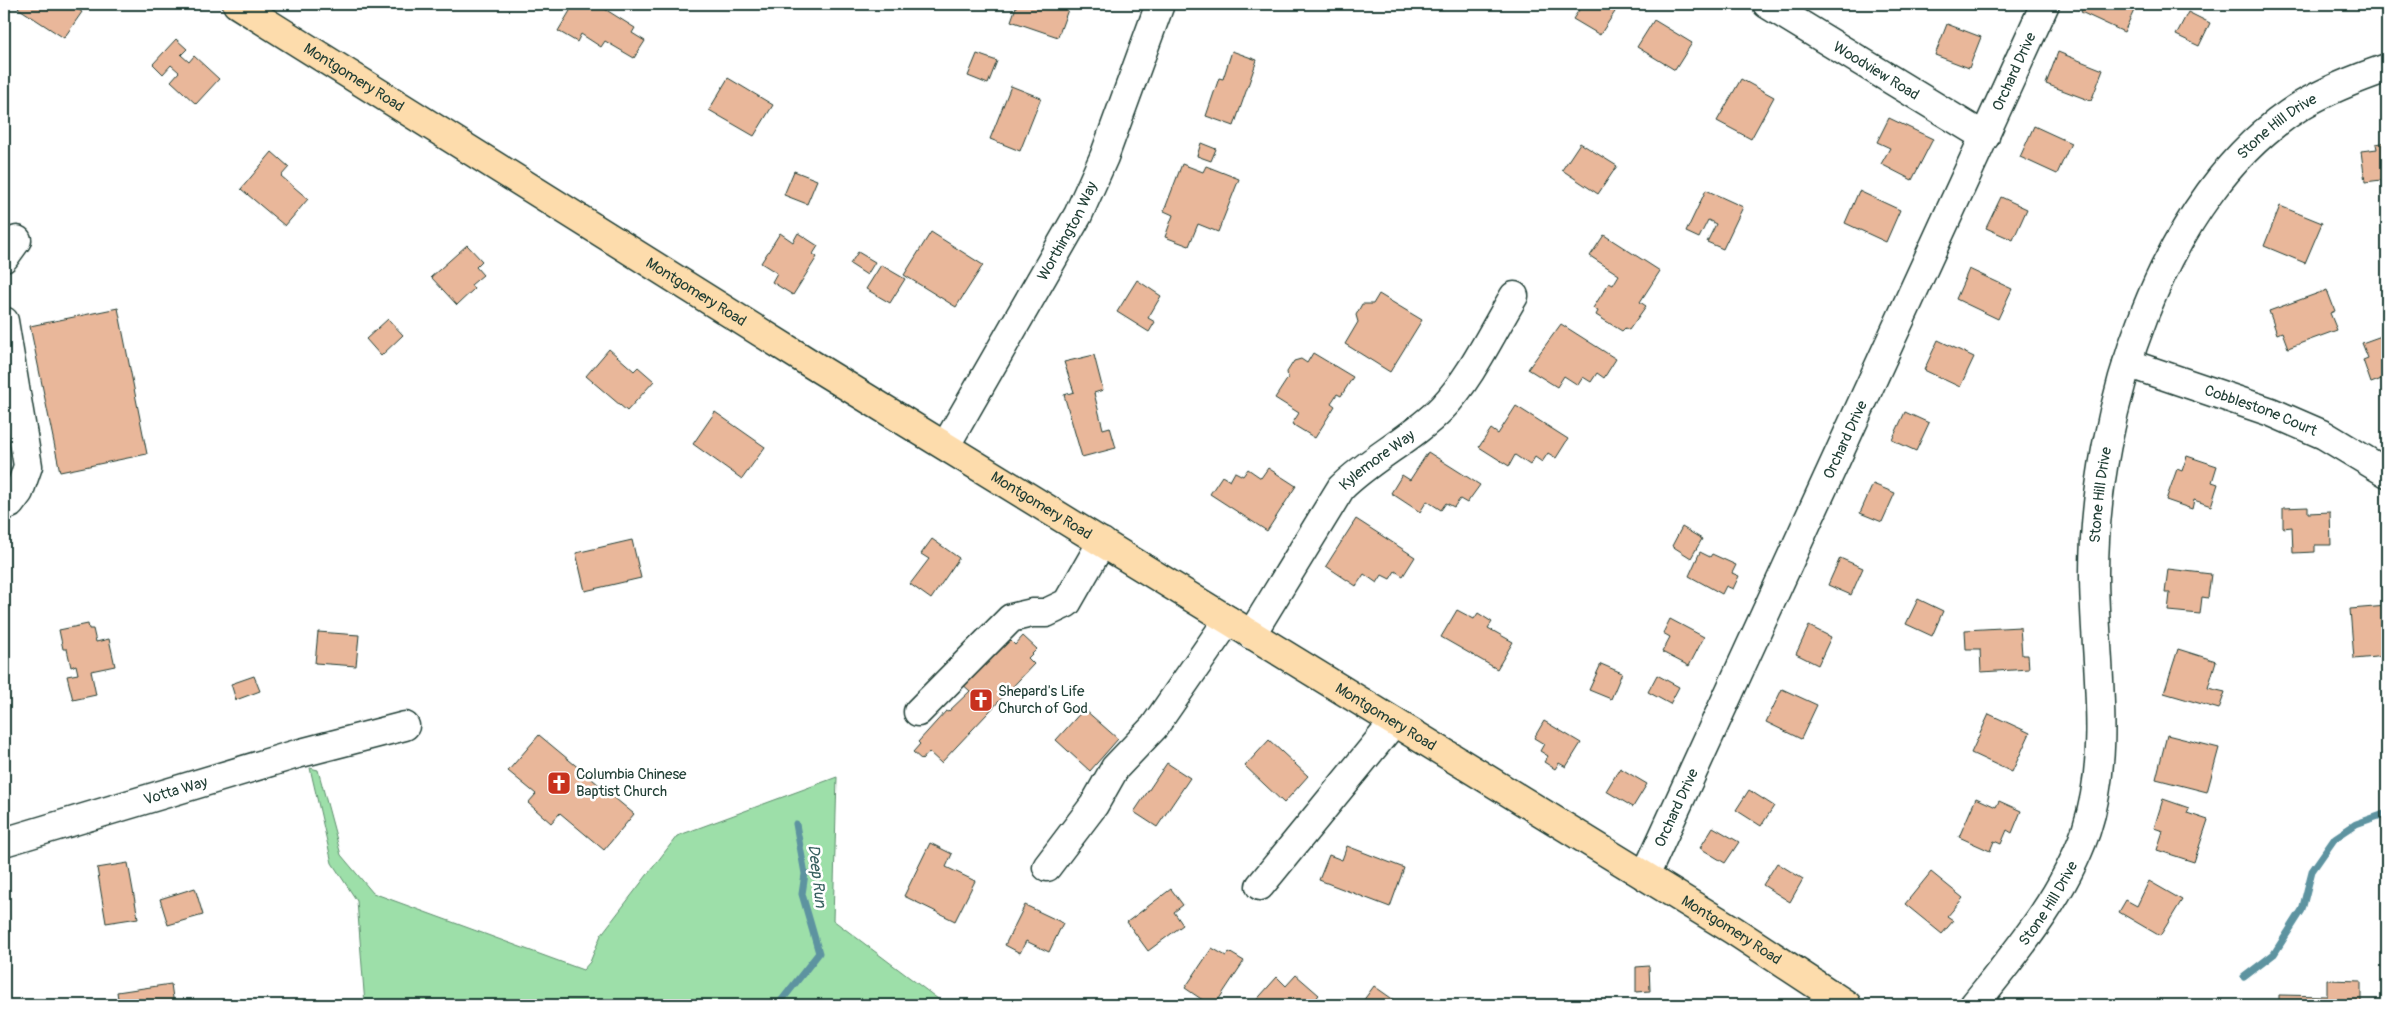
<svg xmlns="http://www.w3.org/2000/svg" width="2391" height="1009" viewBox="0 0 2391 1009" font-family="Pangolin,sans-serif">
  <style>
    .green { fill: #9ddfa9; stroke: #5e8e6e }
    .lines { fill: none; stroke-linecap: round; stroke-linejoin: round }
    .stream { stroke: #5d93a0; stroke-width: 7 }
    .building { fill: #e9b79a; stroke: #1f3d34 }
    .minor-casing { stroke: #1f3d34; stroke-width: 31 }
    .major-casing { stroke: #1f3d34; stroke-width: 31 }
    .minor { stroke: #fff; stroke-width: 28 }
    .major { stroke: #fddcac; stroke-width: 28 }
    .labels { text-anchor: middle; dominant-baseline: central; stroke-width: 5; stroke-linejoin: round; paint-order: stroke }
    .street-label { font-size: 15px; fill: #1f3d34; stroke: #fff }
    .poi-label { font-size: 15px; fill: #1f3d34; stroke: #fff; text-anchor: start }
    .water-label { font-size: 16px; font-style: italic; fill: #396161; stroke: #fff }
  </style>
  <rect width="100%" height="100%" fill="#fff"/>
  <filter id="ink" filterUnits="userSpaceOnUse"><feTurbulence type="fractalNoise" baseFrequency=".02" numOctaves="2"/><feDisplacementMap in="SourceGraphic" scale="10" xChannelSelector="R" yChannelSelector="G"/><feConvolveMatrix kernelMatrix="1 2 1 2 8 2 1 2 1" color-interpolation-filters="sRGB"/></filter>
  <g filter="url(#ink)">
    <path class="green" d="M310 768 318 770 341 855 373 893 583 970 590 962 601 935 677 836 837 777 833 920 946 1005H365L357 901 332 863Z"/>
    <g class="lines">
      <path class="stream" d="M2244 977 2274 954 2302 910 2312 871 2335 838 2356 824 2387 813
        M778 1005 819 953 802 894 805 874 796 824"/>
    </g>
    <path class="building" d="M21 4H69L82 12 64 38 18 8Z
      M574 4H601L600 6 635 28 632 33 645 41 634 58 605 41 601 47 581 34 577 42 558 31Z
      M1017 4H1070L1058 37 1011 21Z
      M1570 4H1620L1600 35 1573 19 1579 10Z
      M2085 4H2137L2124 32 2081 12Z
      M2188 12 2210 23 2199 46 2176 35Z
      M1654 20 1692 43 1675 70 1637 47Z
      M1947 24 1981 37 1969 68 1935 55Z
      M176 39 187 49 181 55 189 62 194 56 219 79 196 104 171 81 179 72 171 65 163 74 153 64Z
      M1232 51 1257 60 1234 126 1206 116 1219 78 1223 79Z
      M2058 52 2103 70 2091 101 2046 84Z
      M977 54 997 61 988 84 968 76Z
      M728 78 773 105 754 136 709 110Z
      M1741 79 1774 97 1751 139 1717 121Z
      M1011 86 1041 98 1020 151 990 139Z
      M1889 118 1933 139 1912 180 1881 164 1890 148 1877 142Z
      M2034 126 2071 143 2057 174 2020 157Z
      M2387 142V187L2382 188 2381 180 2365 182 2361 151 2377 149 2376 144Z
      M1201 143 1216 149 1211 161 1197 156Z
      M1580 143 1617 166 1598 194 1562 170Z
      M272 152 289 167 281 176 308 199 285 226 241 189Z
      M1182 164 1203 172 1206 166 1239 179 1218 232 1198 224 1189 246 1165 237 1173 215 1164 211Z
      M794 171 817 180 807 204 784 195Z
      M1706 190 1743 207 1723 249 1707 242 1716 224 1708 220 1699 238 1686 232Z
      M1859 191 1900 210 1886 242 1845 223Z
      M2001 197 2027 209 2013 240 1986 228Z
      M2280 206 2322 223 2305 263 2264 246Z
      M931 232 983 265 956 307 904 275Z
      M780 233 793 242 798 233 818 246 813 254 817 257 793 295 772 282 777 273 761 263Z
      M1604 235 1660 271 1640 302 1646 306 1629 330 1625 328 1622 331 1596 315 1598 311 1593 308 1609 283 1613 285 1619 275 1590 256Z
      M467 245 482 261 476 267 483 275 471 285 474 289 457 305 431 277Z
      M858 252 875 262 867 275 850 264Z
      M881 265 905 279 890 303 866 289Z
      M1969 269 2012 289 1998 319 1956 299Z
      M1137 280 1161 296 1148 318 1155 322 1149 332 1117 312Z
      M2327 290 2335 311 2330 313 2337 330 2288 348 2282 332 2277 334 2269 311Z
      M1379 294 1422 320 1390 372 1345 344 1358 322 1356 315 1362 304H1373Z
      M118 308 147 454 60 472 30 326Z
      M388 319 403 335 381 356 366 339Z
      M1561 324 1616 359 1604 378 1597 373 1591 382 1583 377 1578 385 1564 376 1557 387 1528 369Z
      M2387 334V377L2371 383 2363 360 2368 358 2362 343Z
      M1938 340 1974 357 1960 387 1924 370Z
      M609 349 634 371 638 367 654 381 627 411 586 376Z
      M1313 353 1353 377 1341 396 1337 394 1331 403 1335 406 1315 438 1292 424 1299 413 1275 398 1288 378 1287 372 1294 361 1301 359 1307 363Z
      M1094 355 1103 390 1094 393 1103 429 1110 427 1116 448 1082 457 1064 395 1074 392 1064 362Z
      M1516 406 1568 439 1556 458 1548 453 1542 462 1535 457 1530 465 1515 455 1509 466 1479 447 1491 429 1498 434Z
      M715 412 765 447 742 479 693 444Z
      M1905 412 1929 423 1916 451 1892 440Z
      M1428 452 1480 485 1467 503 1460 499 1454 507 1446 503 1441 510 1427 501 1420 512 1391 493 1402 475 1410 480Z
      M2187 456 2217 466 2212 482 2218 484 2211 506 2194 500 2192 509 2166 500 2177 469 2182 471Z
      M1268 468 1296 486 1267 531 1210 494 1222 476 1230 481 1235 472 1243 476 1248 469 1261 478Z
      M1873 484 1895 493 1882 522 1860 513Z
      M2308 507V513L2330 512 2331 545H2315V552L2293 553 2292 527 2283 528V508Z
      M1356 519 1415 557 1403 576 1395 571 1390 579 1382 575 1377 583 1364 574 1356 586 1326 566Z
      M1682 527 1702 539 1691 558 1672 546Z
      M932 539 959 558 931 599 910 584 929 559 921 554Z
      M632 540 641 578 585 591 576 553Z
      M1700 552 1710 557 1712 554 1736 565 1732 573 1739 576 1733 589 1726 586 1722 594 1689 576Z
      M1840 558 1863 568 1851 595 1828 585Z
      M2168 569 2211 574 2208 598 2202 597 2200 614 2168 611 2170 593H2165Z
      M1918 599 1943 611 1932 636 1906 624Z
      M2387 606V656L2354 659 2350 609Z
      M1457 610 1474 619 1478 613 1492 622 1488 628 1513 642 1497 669 1441 637Z
      M1670 619 1704 637 1689 666 1662 652 1670 637 1663 633Z
      M88 624 89 629H93L96 642 109 639 115 666 91 671 96 695 73 700 67 676 78 674 76 665 71 667 67 649H63L59 630Z
      M1809 626 1831 637 1818 665 1796 654Z
      M2020 627 2022 655H2028L2029 669 1981 672 1980 649H1966L1965 630Z
      M318 632 359 635 356 666 315 663Z
      M1023 636 1037 649 1028 658 1034 664 941 763 929 752 922 760 913 752 920 744 918 742 946 711 948 712 970 691 961 683 1007 637 1015 645Z
      M2178 649 2216 661 2208 688 2225 692 2219 709 2164 693Z
      M1601 664 1622 673 1611 699 1589 690Z
      M1657 675 1679 687 1670 704 1648 692Z
      M254 676 260 691 236 700 231 684Z
      M1782 689 1817 705 1801 739 1766 722Z
      M1084 709 1118 739 1090 771 1056 740Z
      M1989 714 2030 733 2012 772 1971 753Z
      M1544 721 1581 743 1566 767 1559 763 1555 769 1544 762 1548 756 1540 751 1544 744 1534 738Z
      M539 735 634 814 604 850 560 813 551 823 528 803 536 794 508 771Z
      M2167 735 2219 748 2207 792 2156 779Z
      M1269 740 1308 776 1284 803 1245 766Z
      M1167 763 1190 778 1157 827 1134 812Z
      M1620 768 1647 784 1633 807 1606 791Z
      M1749 790 1774 806 1761 826 1736 810Z
      M1976 798 1996 807 1999 801 2021 811 2012 833 2007 830 2001 844 1994 841 1990 851 1959 837Z
      M2163 799 2189 808 2187 813 2208 820 2194 862 2157 850 2163 831 2154 828Z
      M1713 827 1739 842 1725 863 1700 848Z
      M930 843 952 854 946 867 975 881 955 921 904 896Z
      M1347 846 1404 868 1390 907 1319 880 1329 855 1342 860Z
      M128 863 138 918 106 923 97 868Z
      M1777 863 1803 879 1790 902 1763 885Z
      M1931 872 1963 898 1947 917 1953 921 1942 934 1905 904Z
      M2149 881 2182 900 2160 936 2119 912 2126 900 2137 906Z
      M195 888 203 915 168 925 160 899Z
      M1171 889 1183 905 1174 912 1183 925 1148 951 1127 922Z
      M1025 905 1063 923 1049 952 1026 941 1020 953 1005 945Z
      M1212 948 1226 956 1229 952 1244 961 1215 1005H1210L1185 988Z
      M1649 966 1650 991 1636 992V967Z
      M1296 975 1319 995 1310 1005H1252L1277 977 1286 986Z
      M2327 980 2361 981V1005H2279V995L2327 996Z
      M171 984 174 1005H119L117 992Z
      M1374 986 1401 1005H1360Z"/>
    <g class="lines">
      <g class="minor-casing">
        <g id="minor">
          <path id="s1" d="M1767 4 1985 137"/>
          <path d="M4 258 17 240"/>
          <path d="M4 321 28 466 19 492 10 504 4 506"/>
          <path id="s2" d="M2127 363 2271 412 2324 435 2387 473"/>
          <path id="s3" d="M946 445 1078 215 1104 157 1160 4"/>
          <path id="s4" d="M1251 635 1341 488C1371 458 1412 439 1442 408 1471 378 1492 332 1514 296"/>
          <path d="M918 712 1011 618 1032 613H1046L1067 603 1102 542"/>
          <path id="s5" d="M4 842 297 754 405 726"/>
          <path d="M1047 867 1094 805 1115 768 1154 727 1228 620"/>
          <path id="s6" d="M1645 876 2045 4"/>
          <path d="M1260 886 1394 722"/>
          <path id="s7" d="M1974 1005C2017 951 2063 897 2086 831 2113 749 2094 658 2094 574 2094 417 2160 192 2302 105 2329 89 2358 78 2387 68"/>
        </g>
      </g>
      <g class="major-casing">
        <g id="major">
          <path id="s8" d="M237 4 808 362 1733 930 1847 1005"/>
        </g>
      </g>
      <use href="#minor" class="minor"/>
      <use href="#major" class="major"/>
    </g>
  </g>
  <defs>
    <g id="church-square" transform="scale(1.25)"><rect x="-9" y="-9" width="18" height="18" rx="4" fill="#c8321e" stroke="#fff"/><path d="M-1.2-6h2.4v3.5h3.3v2.4h-3.3V6h-2.4V-.1h-3.3v-2.4h3.3Z" fill="#fff"/></g>
  </defs>
  <g fill-rule="evenodd">
    <use href="#church-square" x="981" y="700"/>
    <use href="#church-square" x="559" y="783"/>
  </g>
  <g class="labels">
    <g class="street-label">
      <text stroke="none"><textPath href="#s1" startOffset="128">Woodview Road</textPath></text>
      <text stroke="none"><textPath href="#s6" startOffset="885">Orchard Drive</textPath></text>
      <text stroke="none"><textPath href="#s8" startOffset="138">Montgomery Road</textPath></text>
      <text stroke="none"><textPath href="#s7" startOffset="966">Stone Hill Drive</textPath></text>
      <text stroke="none"><textPath href="#s3" startOffset="246">Worthington Way</textPath></text>
      <text stroke="none"><textPath href="#s8" startOffset="542">Montgomery Road</textPath></text>
      <text stroke="none"><textPath href="#s2" startOffset="142">Cobblestone Court</textPath></text>
      <text stroke="none"><textPath href="#s6" startOffset="480">Orchard Drive</textPath></text>
      <text stroke="none"><textPath href="#s4" startOffset="218">Kylemore Way</textPath></text>
      <text stroke="none"><textPath href="#s7" startOffset="546">Stone Hill Drive</textPath></text>
      <text stroke="none"><textPath href="#s8" startOffset="948">Montgomery Road</textPath></text>
      <text stroke="none"><textPath href="#s8" startOffset="1352">Montgomery Road</textPath></text>
      <text stroke="none"><textPath href="#s5" startOffset="179">Votta Way</textPath></text>
      <text stroke="none"><textPath href="#s6" startOffset="75">Orchard Drive</textPath></text>
      <text stroke="none"><textPath href="#s7" startOffset="126">Stone Hill Drive</textPath></text>
      <text stroke="none"><textPath href="#s8" startOffset="1758">Montgomery Road</textPath></text>
    </g>
    <g class="poi-label">
      <text x="998" y="691">Shepard's Life<tspan x="998" dy="17">Church of God</tspan></text>
      <text x="576" y="774">Columbia Chinese<tspan x="576" dy="17">Baptist Church</tspan></text>
    </g>
    <g class="water-label">
      <text transform="translate(817 876) rotate(83)">Deep Run</text>
    </g>
  </g>
  <rect width="2391" height="1009" fill="none" stroke="#fff" stroke-width="20"/>
  <rect x="10" y="10" width="2371" height="989" fill="none" stroke="#1f3d34" stroke-width="2" filter="url(#ink)"/>
</svg>
